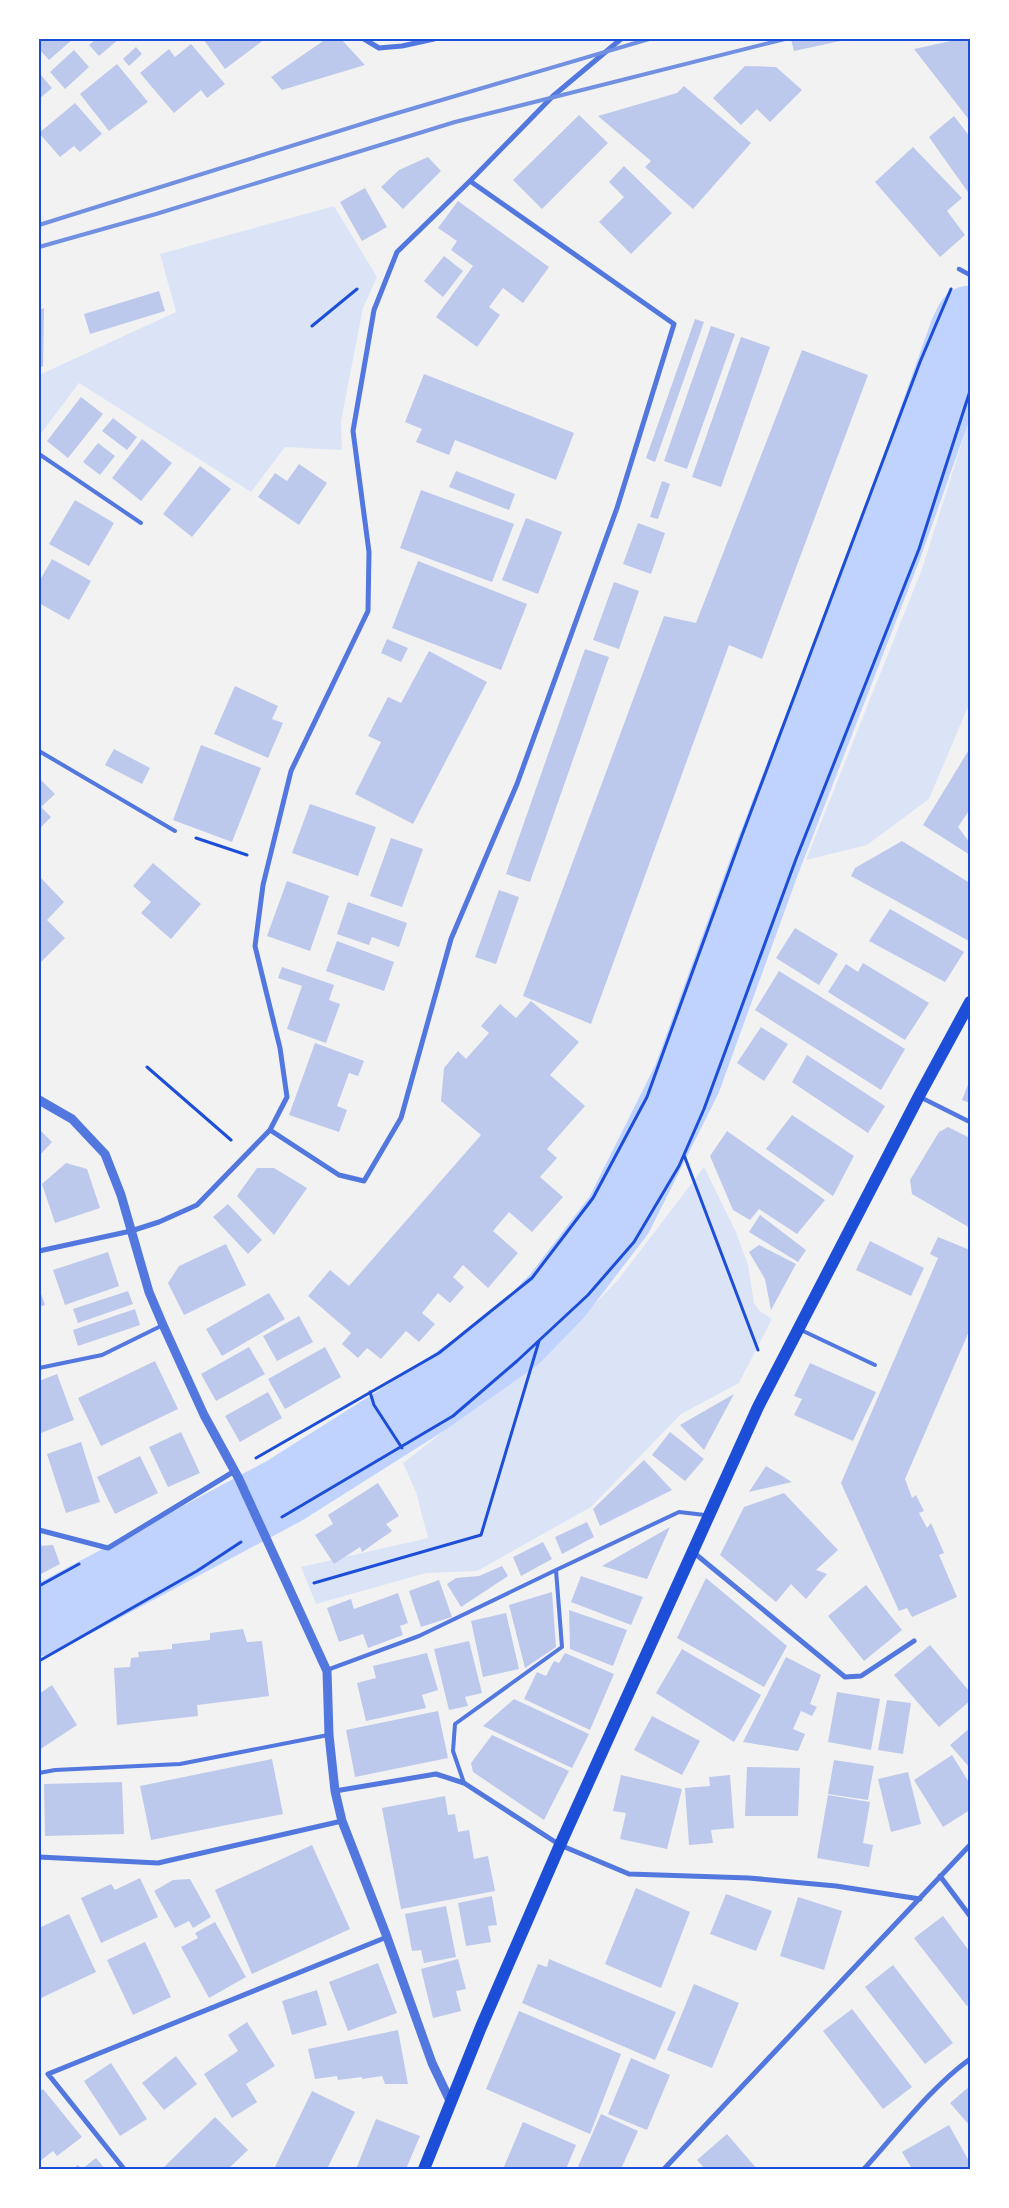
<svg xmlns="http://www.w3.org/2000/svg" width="1009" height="2208" viewBox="0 0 1009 2208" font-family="'PT Sans',sans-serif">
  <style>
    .green { fill: #dbe4f7 }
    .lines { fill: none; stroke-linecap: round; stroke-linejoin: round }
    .river { stroke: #bfd3fe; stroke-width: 69 }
    .building { fill: #bdc9ec }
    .path { stroke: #1d4ed8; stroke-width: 3 }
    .service { stroke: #5277de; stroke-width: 4 }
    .pedestrian { stroke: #5277de; stroke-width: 4.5 }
    .minor { stroke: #5277de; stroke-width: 5 }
    .tertiary { stroke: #5277de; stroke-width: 9 }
    .primary { stroke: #1d4ed8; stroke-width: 12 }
    .rail { stroke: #7290e2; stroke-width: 4 }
    .neatline { fill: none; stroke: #1d4ed8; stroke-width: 2 }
  </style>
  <rect width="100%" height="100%" fill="#f2f2f2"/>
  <path class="green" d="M334 206 377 277 363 308 341 421 342 450 285 447 251 492 79 383 39 436V375L176 312 160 254Z
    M970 417V702L929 799 867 845 806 860 922 569Z
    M704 1167 736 1232 748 1265 754 1303 760 1311 772 1319 739 1383 681 1414 591 1507 477 1571 426 1573 316 1604 301 1567 428 1538 416 1492 403 1463 559 1341 618 1280Z"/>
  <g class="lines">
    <path class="river" d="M39 1622 284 1491 425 1402 516 1338 557 1296 619 1215 687 1079 765 864 888 546 964 332 970 320"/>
  </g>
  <path class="building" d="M39 39H73L49 60 39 49Z
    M96 39H119L99 56 89 45Z
    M203 39H265L225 69Z
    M326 39H341L365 65 282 90 271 77Z
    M791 39H845V40L794 51Z
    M960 39H970V121L914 49Z
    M191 44 225 84 207 98 201 90 174 113 140 73 169 49 175 57Z
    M136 47 142 54 129 66 123 59Z
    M74 50 89 67 65 89 50 72Z
    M117 64 148 102 109 131 80 94Z
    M745 66 776 67 802 90 770 122 757 109 741 125 713 98Z
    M39 73 52 88 39 99Z
    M684 86 751 143 693 209 645 167 651 161 598 116 677 93Z
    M75 103 102 134 80 152 74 146 60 157 39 133Z
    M579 115 608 143 542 209 513 180Z
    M954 116 970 137V195L929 137Z
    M913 147 962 198 947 211 965 235 940 257 875 182Z
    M428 157 441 171 403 209 381 187 399 170Z
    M624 166 672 213 631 254 599 222 624 197 609 182Z
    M365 188 387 227 362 241 340 202Z
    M458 201 549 267 523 303 503 288 489 307 500 315 477 347 436 317 473 266 451 250 457 241 438 228Z
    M444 256 463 271 443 297 424 281Z
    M159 291 165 311 90 334 84 314Z
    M44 308 43 366 39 368V310Z
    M695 319 704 322 655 462 646 458Z
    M711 326 735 334 687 469 664 461Z
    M741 337 770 347 721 487 692 477Z
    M802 350 868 375 762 659 729 645 591 1024 523 996 664 616 696 623Z
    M424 374 574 433 556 480 455 440 449 455 416 442 422 429 405 422Z
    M81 397 103 414 68 458 47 441Z
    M113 418 137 437 127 450 102 431Z
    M142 439 172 463 141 501 112 478Z
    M98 443 115 456 100 475 83 462Z
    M299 464 327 483 299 525 258 497 275 473 287 481Z
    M200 466 231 489 192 537 163 514Z
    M456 471 515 494 509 510 449 487Z
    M662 481 670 484 658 519 650 517Z
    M421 490 514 524 492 582 400 548Z
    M75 500 114 523 89 566 49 544Z
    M526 518 562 532 538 594 502 580Z
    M638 523 665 533 651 574 623 564Z
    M52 559 91 581 69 620 39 603V582Z
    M418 561 527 604 501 670 392 628Z
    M614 582 639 591 619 649 593 640Z
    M387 639 408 648 401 662 381 653Z
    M585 649 609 657 530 882 506 874Z
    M429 651 487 682 413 824 355 794 381 742 368 736 388 697 401 703Z
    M235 686 278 706 272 719 283 723 268 758 214 734Z
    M201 745 261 768 232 842 173 820Z
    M970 748V809L958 827 970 843V855L923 825Z
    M114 749 150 768 142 784 105 765Z
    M39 778 55 794 41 807 51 817 39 829Z
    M310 804 376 827 358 876 292 853Z
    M391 838 423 849 402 907 370 896Z
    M902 841 970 883 969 941 851 876 855 868Z
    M153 863 201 904 171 939 141 913 151 902 133 886Z
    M39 876 64 902 47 920 65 938 39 964Z
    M287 881 329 896 310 951 267 936Z
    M499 890 519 897 496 964 475 957Z
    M348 902 407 923 399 947 372 937 369 945 337 934Z
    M890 909 964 952 945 982 869 941Z
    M795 928 838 954 819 985 776 958Z
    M337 941 394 962 384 991 326 971Z
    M863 963 929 1003 905 1040 828 992 846 964 858 972Z
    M282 967 334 985 329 1000 340 1004 326 1043 287 1029 302 986 278 978Z
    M779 971 905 1049 881 1090 755 1010Z
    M531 1001 579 1042 550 1075 585 1106 547 1149 557 1158 540 1177 563 1197 532 1232 509 1212 493 1231 518 1253 488 1288 463 1265 453 1277 464 1287 450 1303 438 1293 422 1313 435 1324 419 1342 406 1331 381 1359 367 1348 358 1358 342 1344 351 1333 308 1296 330 1270 349 1286 481 1135 441 1101 444 1068 458 1051 466 1059 489 1033 481 1026 500 1004 516 1018Z
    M761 1027 788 1044 764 1081 737 1063Z
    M315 1043 364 1061 358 1076 349 1073 337 1106 347 1110 339 1132 289 1115Z
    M807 1055 885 1106 868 1133 792 1082Z
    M969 1082H970V1103L962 1100Z
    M792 1115 854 1156 833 1196 766 1149Z
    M948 1127 970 1138V1228L912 1194 910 1180 939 1132Z
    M39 1129 52 1142 39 1156Z
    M727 1131 825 1200 797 1234 759 1209 750 1220 733 1210 710 1156Z
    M66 1163 87 1169 100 1208 55 1223 42 1184Z
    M257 1168H274L307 1188 274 1235 237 1196Z
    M228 1204 262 1240 248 1254 213 1217Z
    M760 1215 806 1250 798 1262 749 1232Z
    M938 1237 970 1250V1329L905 1479 912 1498 916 1495 924 1511 919 1513 927 1528 931 1523 944 1553 939 1555 957 1597 912 1617 907 1608 899 1611 841 1483 938 1258 930 1254Z
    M870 1241 924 1268 911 1296 856 1270Z
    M226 1244 246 1285 184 1315 168 1283 179 1266Z
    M759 1245 796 1264 771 1310 765 1279 749 1252Z
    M108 1252 119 1286 65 1305 53 1270Z
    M39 1288 45 1305 39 1307Z
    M128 1291 133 1304 78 1323 73 1309Z
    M269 1293 285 1319 222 1356 206 1329Z
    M135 1309 140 1325 78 1346 73 1330Z
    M299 1316 313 1342 277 1361 263 1336Z
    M249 1347 265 1374 216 1401 201 1374Z
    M325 1347 341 1377 285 1409 268 1379Z
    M155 1361 178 1409 101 1446 78 1398Z
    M810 1363 876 1392 853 1441 794 1415 802 1399 794 1396Z
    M57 1374 74 1420 41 1433 39 1427V1381Z
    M268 1392 282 1418 240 1442 225 1416Z
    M734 1394 704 1450 680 1425Z
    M181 1432 200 1473 168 1487 149 1447Z
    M670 1432 704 1459 685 1481 652 1455Z
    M81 1442 100 1502 66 1513 47 1454Z
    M140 1456 158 1493 115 1514 97 1477Z
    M644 1460 672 1490 600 1526 593 1509Z
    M766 1466 792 1482 749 1492Z
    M378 1483 399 1516 386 1524 392 1531 362 1552 360 1547 334 1564 315 1535 333 1524 328 1515Z
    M784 1493 838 1550 816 1570 827 1574 806 1599 791 1584 776 1602 720 1555 744 1507Z
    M587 1522 594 1537 562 1554 555 1537Z
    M670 1527 647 1579 602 1566Z
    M543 1542 552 1559 521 1576 513 1557Z
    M53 1545 60 1564 39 1575V1546Z
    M502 1566 508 1576 461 1607 447 1584 456 1578 479 1576Z
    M581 1576 643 1597 631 1625 571 1602Z
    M706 1578 787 1646 764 1687 677 1638Z
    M439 1580 452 1617 421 1627 409 1591Z
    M866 1585 902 1630 864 1661 828 1616Z
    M552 1592 556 1647 525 1668 509 1605Z
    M398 1593 408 1623 400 1626 403 1635 368 1648 363 1634 339 1642 327 1608 351 1599 354 1609Z
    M569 1610 627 1630 613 1666 570 1649Z
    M506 1613 519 1669 483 1677 471 1621Z
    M243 1629 247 1642 262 1641 269 1696 197 1705 198 1716 117 1725 114 1668 130 1667 131 1658 139 1657 138 1652 172 1649V1644L210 1640V1633Z
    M469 1641 482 1693 465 1697 468 1706 449 1710 434 1649Z
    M930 1645 970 1692V1701L939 1727 894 1675Z
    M682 1649 761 1695 734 1742 656 1693Z
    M427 1653 438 1690 422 1695 426 1708 366 1721 357 1683 376 1678 373 1666Z
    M565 1653 614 1674 590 1730 524 1699 537 1672 546 1676 554 1661 559 1663Z
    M786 1657 821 1675 810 1704 817 1707 812 1716 801 1711 793 1729 805 1734 798 1751 743 1742Z
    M52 1685 77 1725 39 1750V1694Z
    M837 1692 880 1699 871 1750 828 1742Z
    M514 1699 589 1734 572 1768 483 1726Z
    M887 1700 911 1703 903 1754 878 1750Z
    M438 1711 448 1758 355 1777 346 1730Z
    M652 1716 700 1741 682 1775 634 1750Z
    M970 1728V1768L950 1745Z
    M492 1735 569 1771 544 1820 473 1772 471 1763Z
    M952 1755 970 1784V1810L943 1827 914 1780Z
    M272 1759 283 1814 151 1840 140 1786Z
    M834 1760 874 1766 868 1800 828 1794Z
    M747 1767 800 1768 798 1816H745Z
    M908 1772 921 1824 891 1832 878 1779Z
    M621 1775 682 1789 667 1849 620 1839 626 1813 613 1811Z
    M730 1775 734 1828 711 1830 713 1843 689 1845 685 1788 710 1786 709 1777Z
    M122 1782 124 1834 45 1836 44 1784Z
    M828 1795 870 1802 863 1843 873 1845 869 1867 817 1858Z
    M445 1796 448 1815 455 1814 458 1832 469 1830 474 1859 488 1856 495 1891 401 1909 382 1808Z
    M312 1845 350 1929 252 1974 215 1890Z
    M140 1878 158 1917 101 1943 81 1898 111 1884 115 1890Z
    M190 1879 211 1917 193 1928 189 1921 175 1928 154 1891 173 1880Z
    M636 1888 690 1912 661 1988 605 1964Z
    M726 1894 772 1911 756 1951 710 1934Z
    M492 1896 497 1925 488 1926 491 1942 466 1946 458 1903Z
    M798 1897 842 1911 824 1970 780 1956Z
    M446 1906 456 1957 424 1963 421 1950 412 1951 405 1914Z
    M69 1914 96 1972 39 1999V1928Z
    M943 1916 970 1952V2004L967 2006 914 1938Z
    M215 1922 246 1977 209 1998 181 1947 198 1938 195 1933Z
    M145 1942 171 1997 133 2015 107 1960Z
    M458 1959 466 1989 456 1991 461 2011 433 2018 421 1969Z
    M549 1959 676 2012 655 2060 522 2003 538 1964 547 1967Z
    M378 1963 397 2013 348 2031 329 1982Z
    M893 1965 953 2043 925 2064 865 1987Z
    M694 1984 739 2003 712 2068 667 2050Z
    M317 1990 327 2025 292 2035 282 2001Z
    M852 2009 912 2087 883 2109 823 2031Z
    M519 2011 621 2054 590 2134 486 2089Z
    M247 2022 275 2066 246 2084 257 2102 232 2118 204 2074 238 2051 228 2035Z
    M398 2030 408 2084H385L382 2076 362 2079V2077L338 2080 337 2076 315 2079 308 2049Z
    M176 2056 197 2084 164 2110 142 2083Z
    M631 2058 670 2075 647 2130 608 2114Z
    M111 2063 147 2119 120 2136 84 2081Z
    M970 2086V2126L950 2103Z
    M43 2089 82 2137 57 2156 53 2151 39 2162V2092Z
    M312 2091 355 2112 327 2169H274Z
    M601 2114 638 2131 621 2169H577Z
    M215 2117 248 2150 228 2169H162Z
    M376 2119 420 2136 406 2169H356Z
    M523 2122 576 2145 566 2169H503Z
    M949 2125 970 2163V2167L966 2169H912L902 2152Z
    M727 2134 757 2169H705L697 2160Z
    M96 2158 105 2169H72L78 2165 82 2169Z"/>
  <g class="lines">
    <path class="path" d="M312 326 357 289
      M196 838 247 855
      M147 1067 231 1140
      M684 1155 758 1350
      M370 1392 374 1405 402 1448
      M256 1458 439 1353 532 1278 593 1198 647 1097 741 838 920 362 951 289
      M282 1517 453 1416 517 1361 588 1295 634 1242 679 1166 704 1109 796 859 919 549 970 391
      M314 1583 481 1535 539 1341
      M39 1586 79 1564
      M39 1661 197 1571 241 1542"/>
    <path class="service" d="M39 454 141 523
      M39 751 175 831
      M801 1330 875 1365
      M39 1368 102 1355 163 1325
      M327 1670 419 1636 556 1570
      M39 1773 55 1770 180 1764 328 1735
      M464 1783 453 1751 455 1724 562 1647 556 1570 679 1512 705 1515"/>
    <path class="pedestrian" d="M959 269 970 275
      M920 1097 970 1122"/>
    <path class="minor" d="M364 39 379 48 402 46 434 39
      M270 1130 339 1175 364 1181 401 1118 451 939 517 784 617 508 674 324 470 181
      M39 1251 131 1231 159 1222 197 1205 270 1130 287 1097 280 1048 255 946 263 885 291 771 368 611 369 552 353 431 374 310 397 252 470 181 553 96 621 39
      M39 1530 108 1548 233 1472
      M693 1552 845 1677 861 1676 914 1641
      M335 1791 436 1774 464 1783 560 1845 629 1874 749 1878 836 1886 920 1899
      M39 1857 158 1863 342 1821
      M940 1876 970 1916
      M124 2169 48 2074 387 1937
      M664 2169 970 1845
      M864 2169C897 2133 930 2088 970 2059"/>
    <path class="tertiary" d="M39 1100 72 1119 105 1154 121 1195 149 1292 163 1325 204 1415 239 1479 327 1671 329 1735 335 1791 342 1821 387 1937 432 2063 451 2103"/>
    <path class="primary" d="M424 2169 481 2027 560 1845 758 1407 919 1096 970 1002"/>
    <path class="rail" d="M39 225 384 117 649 39
      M39 247 156 214 455 122 785 39"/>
  </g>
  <rect width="1009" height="2208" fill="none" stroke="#ffffff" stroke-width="80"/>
  <rect x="40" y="40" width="929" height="2128" class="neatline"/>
</svg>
